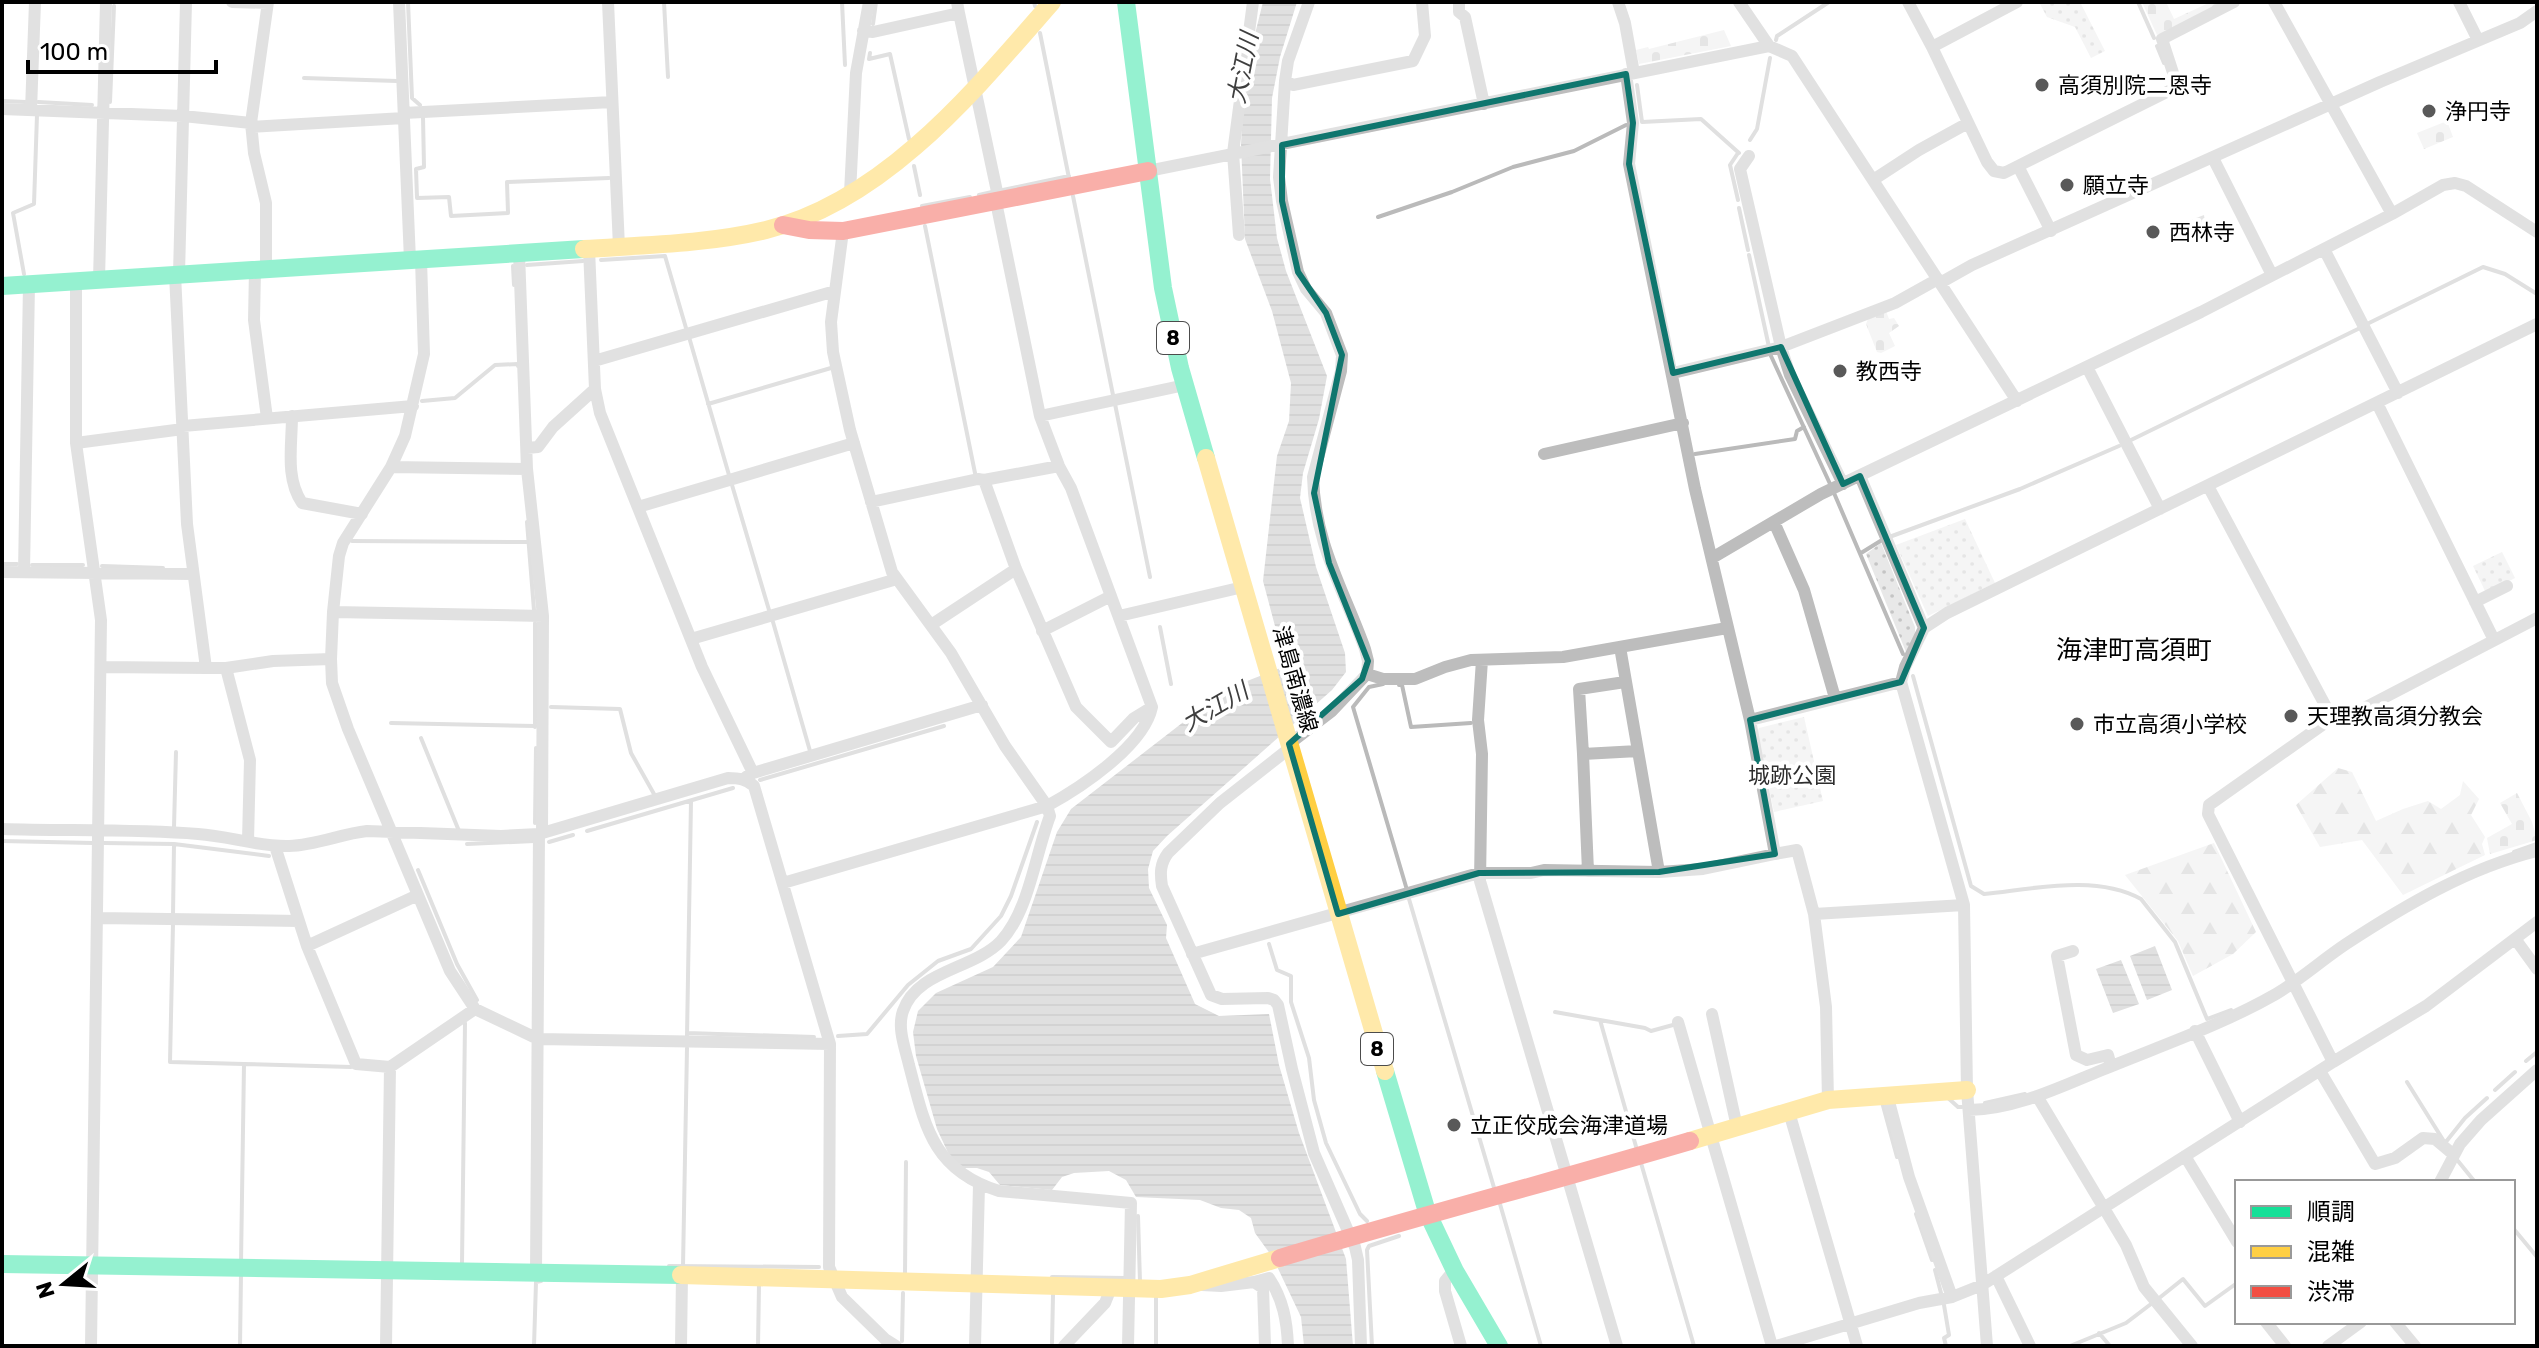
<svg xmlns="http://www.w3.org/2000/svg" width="2539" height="1348" viewBox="0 0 2539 1348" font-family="Rubik,'Noto Sans JP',sans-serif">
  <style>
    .forest { fill: url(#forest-firs) }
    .cemetery { fill: url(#cemetery-stones) }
    .park { fill: url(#park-dots) }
    .water { fill: url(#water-rules) }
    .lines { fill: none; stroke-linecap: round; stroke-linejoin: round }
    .stream { stroke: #bababa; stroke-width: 4 }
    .street { stroke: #bdbdbd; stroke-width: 12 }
    .fast { stroke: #16e098; stroke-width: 18 }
    .slow { stroke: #ffcf43; stroke-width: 18 }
    .jam { stroke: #f24e42; stroke-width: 18 }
    .marked { fill: none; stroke: #0f766e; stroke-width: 6; stroke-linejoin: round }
    .poi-dot { fill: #595959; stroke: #fff; stroke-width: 3 }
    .labels { text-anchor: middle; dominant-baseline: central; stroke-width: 8; stroke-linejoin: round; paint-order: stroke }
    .shield { fill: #fff; stroke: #4c4c4c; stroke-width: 2 }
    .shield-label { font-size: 20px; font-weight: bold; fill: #000 }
    .poi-label { font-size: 22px; fill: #000; stroke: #fff; text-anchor: start }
    .street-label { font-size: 22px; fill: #000; stroke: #fff }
    .park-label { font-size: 22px; fill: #2d2d2d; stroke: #fff }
    .water-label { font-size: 24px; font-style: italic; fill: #3e3e3e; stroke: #fff }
    .quarter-label { font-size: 26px; fill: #000; stroke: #fff }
  </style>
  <defs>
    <pattern id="forest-firs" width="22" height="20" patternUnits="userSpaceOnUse" patternTransform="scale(2)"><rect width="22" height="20" fill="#e8e8e8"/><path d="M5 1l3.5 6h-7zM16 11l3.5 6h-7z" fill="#c5c5c5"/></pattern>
    <pattern id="cemetery-stones" width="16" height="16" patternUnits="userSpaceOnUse" patternTransform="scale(2)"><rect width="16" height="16" fill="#e8e8e8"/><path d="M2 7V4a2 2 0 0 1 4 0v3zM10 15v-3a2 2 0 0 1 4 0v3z" fill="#c5c5c5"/></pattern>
    <pattern id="park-dots" width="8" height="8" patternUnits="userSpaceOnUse" patternTransform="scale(2)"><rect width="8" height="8" fill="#e8e8e8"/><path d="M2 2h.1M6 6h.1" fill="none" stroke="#c5c5c5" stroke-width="1.8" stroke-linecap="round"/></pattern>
    <pattern id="water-rules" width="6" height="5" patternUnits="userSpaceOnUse" patternTransform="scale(2)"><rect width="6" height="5" fill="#bababa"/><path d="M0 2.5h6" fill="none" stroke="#9e9e9e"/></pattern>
  </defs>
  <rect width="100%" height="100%" fill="#fff"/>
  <path class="forest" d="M2338 768 2352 772 2376 821 2403 809 2428 801 2441 809 2460 795 2463 781 2479 799 2471 815 2485 837 2482 844 2485 855 2403 895 2362 840 2320 847 2296 805Z
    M2214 843 2256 932 2233 954 2193 976 2178 941 2125 875Z"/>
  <path class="cemetery" d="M2142 2H2166L2174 19 2211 2H2216L2218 6 2157 35Z
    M1724 30 1731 46 1639 64 1636 50 1648 47 1649 49Z
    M2447 121 2453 137 2424 149 2417 133Z
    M2204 215 2209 229 2175 242 2170 228Z
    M1886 311 1889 319 1894 318 1899 326 1889 333 1895 346 1881 353 1877 352 1866 324 1868 319Z
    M2517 793 2532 822 2537 840 2490 854 2487 838 2512 824 2500 803Z"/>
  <path class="park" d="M2039 2H2080L2105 51 2091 58 2075 27 2047 17Z
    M1965 519 1995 583 1928 616 1896 545Z
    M1881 543 1915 627V635L1906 652 1866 554Z
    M2502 552 2515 578 2486 593 2473 566Z
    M1804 717 1823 801 1774 812 1757 732 1759 728Z"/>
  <path class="water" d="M1263 2H1297L1280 57 1272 98 1270 179 1277 238 1286 271 1327 376 1319 419 1303 473 1300 498 1316 567 1345 653 1346 672 1332 690 1167 836 1153 851 1148 869 1149 888 1167 925 1166 938 1195 1004 1219 1016 1269 1014 1279 1065 1299 1133 1346 1259 1353 1346H1304L1301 1317 1273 1258 1255 1233 1251 1218 1239 1210 1221 1208 1200 1200 1136 1197 1126 1180 1109 1171 1074 1173 1062 1177 1052 1190 1000 1185 989 1172 977 1168H964L951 1159 937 1129 916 1056 913 1032 918 1011 936 993 993 967 1021 937 1057 832 1071 809 1186 720 1242 683 1280 668 1284 660 1263 581 1277 456 1289 421 1291 383 1272 311 1245 239 1241 144 1243 112 1254 38Z
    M2155 946 2172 990 2147 1000 2130 956Z
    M2121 960 2139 1004 2113 1013 2096 969Z"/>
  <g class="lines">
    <path class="stream" d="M408 2 412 98 420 105
      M664 2 668 77
      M842 2 845 65
      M1034 2 1035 6
      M2138 2 2154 38
      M873 24 876 2
      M1040 33 1069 178
      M1776 40 1777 36 1829 2
      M2157 46 2164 63
      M870 53 869 59 890 54 909 139
      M304 78 397 81
      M1637 85 1642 122 1701 119 1739 153
      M2 101 26 102
      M38 102 92 105
      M110 102 114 6
      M423 117 424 167 416 169 417 198 449 197 451 216 508 213 507 182 609 178
      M1750 140 1757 129 1770 58
      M914 166 920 195
      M1003 190 1069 176
      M979 195 992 192
      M1073 196 1113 395
      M1738 200 1730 165 1738 153
      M922 206 970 197
      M1739 208 1748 250
      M1378 217 1452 192 1513 167 1574 151 1626 125
      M925 226 975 473
      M1749 255 1769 347
      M601 260 665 256 686 328
      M527 265 583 261
      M513 266 514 285
      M24 274 13 213 34 204 37 115
      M2367 324 2483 267 2505 274 2537 294
      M689 337 729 475
      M1771 356 1831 486
      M422 401 455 398 495 365 518 364V366
      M708 404 831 368
      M1115 404 1150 577
      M2129 441 2360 328
      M1695 454 1795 439 1797 431 1804 427
      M732 485 769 610
      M1834 493 1903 654
      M527 522 534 610
      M1892 536 2020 489 2119 446
      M352 541 529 542
      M1861 553 1882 540
      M2 564H17
      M32 565H83
      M102 566 163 568
      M773 622 810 751
      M535 623V727
      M1160 627 1171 684
      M1913 676 1971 886 1984 894C2033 889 2096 874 2141 899L2175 942 2207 1019 2231 1010
      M1383 684 1369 687 1353 707 1407 890
      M1399 685H1402L1411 727 1471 723
      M551 707 620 709 631 753 654 794
      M391 723 535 726
      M421 738 459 831
      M760 780 944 726
      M535 823 536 748
      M174 827 176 752
      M587 831 733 788
      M2 841 93 843
      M549 842 573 835
      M104 843 174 844 269 856
      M467 844 534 841
      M2514 852 2537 844
      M418 870 457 964 477 1000
      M1409 899 1495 1191
      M173 915 174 844
      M173 924 170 1062 244 1064 241 1262
      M1269 944 1277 970 1291 976V1002L1309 1058 1314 1100 1326 1143 1360 1214 1367 1221
      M1555 1012 1600 1020 1637 1150
      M1600 1020 1645 1028 1651 1031 1673 1025
      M687 1033 814 1037
      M687 1036 691 801
      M838 1036 867 1034 908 985 938 961 971 949 1001 916 1011 896 1037 822
      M2526 1061 2537 1052
      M244 1064 351 1067
      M2407 1082 2445 1143 2465 1118 2487 1098
      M2495 1090 2515 1072
      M1947 1097 1958 1107H1962
      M1882 1102 1897 1157
      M1985 1103 2025 1094
      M2458 1161 2475 1182
      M1641 1163 1694 1346
      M1500 1204 1541 1346
      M1916 1214 1932 1260
      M1138 1216 1140 1282
      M2513 1228 2537 1257
      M462 1263 465 1023
      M669 1266 819 1267
      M683 1266 687 1048
      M1935 1270 1941 1293
      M905 1274 906 1162
      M1052 1277 1126 1278
      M2158 1299 2183 1279 2205 1306 2237 1283
      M1944 1305 1949 1335 1944 1338 1946 1346
      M2099 1333 2110 1346
      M902 1341 903 1293
      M1052 1343 1053 1295
      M240 1346 241 1274
      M534 1346 536 1282 541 1281
      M758 1346 759 1284
      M1156 1346V1297
      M1372 1346 1367 1250 1369 1246 1399 1236
      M2070 1346 2126 1323 2151 1304"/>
    <path class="street" d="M232 2 268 3
      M399 2 410 260
      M608 2 619 247
      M1309 2 1288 61 1285 81 1279 177 1282 201 1298 272 1306 289 1326 313 1342 355 1341 371 1313 477C1315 544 1343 588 1365 649L1368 661 1367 674
      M1459 2V12L1465 17 1484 104
      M1618 2 1625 23 1634 73
      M1739 2 1769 46
      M1908 2 1932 47 1987 162 1994 171 2004 173 2018 166 2051 231
      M2274 2 2392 214
      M2459 2 2478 40
      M959 13 999 201
      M863 31 873 32 959 13 957 2
      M1932 47 2017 2
      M1285 81 1293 85 1413 61 1425 36 1422 2
      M2 109 183 116 251 123
      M31 110 35 2
      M404 113 612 102
      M251 127 404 118
      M1749 156 1740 169 1781 347 1790 375 1843 484
      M2213 158 2272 275
      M2018 166 2173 89 2177 85 2162 39 2234 2
      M1148 171 1769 46 1792 56 2017 401
      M1873 180 1919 150 1968 123
      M850 193 856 73 869 2
      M843 231 831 322 833 352 850 430 892 572 951 653 1005 746 1047 806 1050 816C1035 855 1029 911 1001 941 973 970 917 970 903 1011 897 1028 905 1048 909 1065 925 1126 932 1170 999 1191L1131 1203 1128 1346
      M1239 235 1233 153 1253 2
      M589 249 595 389 600 413 702 667 753 773
      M2324 249 2398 393
      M519 253 527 469 543 616 542 833
      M421 260 424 354 405 436 391 467 343 543 339 556 333 612 331 659 332 683 348 729 450 971 475 1009 538 1039 830 1044
      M266 269V203L254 153 251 123 268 2
      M255 270 254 320 267 418
      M175 274 187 524 206 668H226L250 760 248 841
      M179 274 186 2
      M99 280 106 2
      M76 281V443L101 620 91 1346
      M1940 283 1972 265 2380 82 2520 23 2537 11
      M594 361 835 291
      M2087 367 2160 509
      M1673 373 1781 347 1895 303 1938 279
      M2377 403 2494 640
      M292 416C292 445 285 478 302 503L362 514
      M1040 416 1185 385
      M183 426 413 406
      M76 443 183 429
      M527 448 538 447 553 427 595 389
      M1544 454 1683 423
      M1059 466 984 480 1016 569 1076 707 1111 742 1134 718 1152 707
      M391 467 527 469
      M1860 476 1924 628
      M2208 486 2332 718
      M871 502 978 479 984 480
      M638 507 854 443
      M1774 522 1804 590 1835 698
      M1712 558 1821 494 2201 312 2392 214 2443 185 2455 183 2466 186 2537 232
      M2 572 193 574
      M24 572 29 284
      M2475 602 2507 586
      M333 612 543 616
      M1119 616 1243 587
      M931 625 1016 569
      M1042 631 1111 596
      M691 639 897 579
      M1620 647 1659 872
      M1482 660 1478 720 1482 754 1480 881 1617 1346
      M101 667 206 668
      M226 668 273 661 331 659
      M1750 720 1901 682
      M1289 744 1332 711 1367 674 1383 679H1415L1445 667 1471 660 1563 657 1727 628
      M1290 748 1220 803 1168 853C1160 864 1160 873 1162 886L1211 995 1222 999 1268 998 1274 1000 1278 1005 1292 1069 1314 1153 1355 1247 1358 1260 1361 1346
      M1583 754 1579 689 1625 682
      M746 777 753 773 982 705
      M2 829C67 831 133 829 198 834 229 836 259 847 289 846 316 845 341 834 367 831L501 836 539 834 728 778C739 778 746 779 754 786L830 1044 829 1267 842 1297 885 1339 896 1346
      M275 846 307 946 356 1064 390 1067 475 1009
      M1775 854 1797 850 1814 914 1964 905
      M1588 871 1583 754 1638 751
      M783 883 1047 806C1080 788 1144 746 1152 707L1071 488 1059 466 1040 416 996 202
      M1814 914 1826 1007 1828 1100
      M98 918 299 921
      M2516 940 2537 969
      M307 946 418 895
      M2073 951 2057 956 2076 1055 2087 1060 2108 1055 2111 1066
      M1192 954 1479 873H1531L1544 870 1659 872 1703 869 1775 854 1750 720 1695 489 1629 164 1633 123 1626 74
      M1712 1014 1737 1127
      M1678 1022 1772 1346
      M2195 1031 2240 1122
      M2333 1062 2208 814 2209 805 2332 718 2347 717 2537 618
      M2320 1071 2375 1164 2395 1158 2423 1138 2435 1139 2454 1155
      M1887 1094 1909 1177 1952 1297
      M2037 1096 2126 1245 2144 1287 2192 1346
      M1969 1110C2016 1109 2060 1087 2102 1070 2160 1046 2222 1025 2276 994 2301 979 2322 960 2346 944 2404 906 2468 868 2537 851
      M1789 1112 1857 1346
      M2185 1156 2237 1242
      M2440 1182 2460 1144 2481 1120 2537 1070
      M1455 1269 1445 1281V1291L1461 1346
      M536 1273 539 834
      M1996 1276 2030 1346
      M1254 1282 1269 1278C1283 1299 1287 1321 1288 1346
      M1202 1285 1221 1286 1254 1282 1263 1288 1265 1346
      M2266 1322 2285 1346
      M2395 1322 2415 1346
      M386 1346 390 1067
      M681 1346 682 1275
      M975 1346 979 1185
      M1064 1346 1105 1303 1111 1288
      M1776 1346 1919 1303 1952 1297 1982 1285 2333 1062 2426 1006 2537 922
      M1987 1346 1967 1090 1964 905 1901 682 1905 667 1924 628 1947 613 2537 324
      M2328 1346 2361 1322"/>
    <path class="fast" d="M1126 2 1163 288 1180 368 1206 458
      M2 286 584 249
      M1385 1071 1427 1212 1455 1271 1499 1346
      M2 1264 681 1275"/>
    <path class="slow" d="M584 249C644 245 707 244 766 230 885 201 975 90 1052 2
      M1206 458 1385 1071
      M1690 1141 1828 1100 1967 1090
      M681 1275 1161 1289 1190 1285 1280 1258"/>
    <path class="jam" d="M783 225 809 230 843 231 1148 171
      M1280 1258C1416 1217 1554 1181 1690 1141"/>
  </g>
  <path d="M0 0H2539V1348H0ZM1626 74 1633 123 1629 164 1673 373 1781 347 1843 484 1860 476 1924 628 1901 682 1750 720 1775 854 1659 872 1479 873 1338 914 1289 744 1362 679 1368 661 1329 563 1314 493 1342 355 1326 313 1298 272 1282 201V145Z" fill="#fff" fill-opacity=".55" fill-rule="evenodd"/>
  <path class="marked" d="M1626 74 1633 123 1629 164 1673 373 1781 347 1843 484 1860 476 1924 628 1901 682 1750 720 1775 854 1659 872 1479 873 1338 914 1289 744 1362 679 1368 661 1329 563 1314 493 1342 355 1326 313 1298 272 1282 201V145Z"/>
  <g class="poi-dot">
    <circle cx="2042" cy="85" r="8"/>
    <circle cx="2429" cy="111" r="8"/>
    <circle cx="2067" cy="185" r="8"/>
    <circle cx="2153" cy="232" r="8"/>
    <circle cx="1840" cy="371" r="8"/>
    <circle cx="2291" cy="716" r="8"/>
    <circle cx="2077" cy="724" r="8"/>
    <circle cx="1454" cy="1125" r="8"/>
  </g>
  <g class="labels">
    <g class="shield">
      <rect x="1157" y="322" width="32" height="32" rx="6"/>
      <rect x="1361" y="1033" width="32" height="32" rx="6"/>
    </g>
    <g class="shield-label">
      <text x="1173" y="338">8</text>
      <text x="1377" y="1049">8</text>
    </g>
    <g class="poi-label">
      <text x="2058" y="85">高須別院二恩寺</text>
      <text x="2445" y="111">浄円寺</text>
      <text x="2083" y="185">願立寺</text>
      <text x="2169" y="232">西林寺</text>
      <text x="1856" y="371">教西寺</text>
      <text x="2307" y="716">天理教高須分教会</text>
      <text x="2093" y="724">市立高須小学校</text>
      <text x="1470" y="1125">立正佼成会海津道場</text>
    </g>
    <g class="street-label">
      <text transform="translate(1295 679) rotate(74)">津島南濃線</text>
    </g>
    <g class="park-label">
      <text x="1792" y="775">城跡公園</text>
    </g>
    <g class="water-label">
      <text transform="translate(1243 68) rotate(-79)">大江川</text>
      <text transform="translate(1215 707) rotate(-30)">大江川</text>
    </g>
    <g class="quarter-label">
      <text x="2134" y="650">海津町高須町</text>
    </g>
  </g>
  <rect width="2539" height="1348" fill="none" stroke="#000000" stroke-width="8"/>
  <rect x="2235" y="1180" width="280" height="144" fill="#ffffff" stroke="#999999" stroke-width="2"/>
  <rect x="2251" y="1206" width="40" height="12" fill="#16e098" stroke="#999999" stroke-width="2"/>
  <text x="2307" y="1220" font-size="24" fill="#000000">順調</text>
  <rect x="2251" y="1246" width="40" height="12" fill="#ffcf43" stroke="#999999" stroke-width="2"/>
  <text x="2307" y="1260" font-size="24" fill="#000000">混雑</text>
  <rect x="2251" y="1286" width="40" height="12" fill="#f24e42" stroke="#999999" stroke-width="2"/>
  <text x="2307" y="1300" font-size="24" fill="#000000">渋滞</text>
  <g transform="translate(64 1284) rotate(252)" stroke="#ffffff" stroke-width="6" paint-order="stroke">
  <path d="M0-6L14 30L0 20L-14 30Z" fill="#000000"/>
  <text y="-12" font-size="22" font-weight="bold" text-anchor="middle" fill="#000000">N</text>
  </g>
  <path d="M28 60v12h188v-12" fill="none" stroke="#000000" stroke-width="4"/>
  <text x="40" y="60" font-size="24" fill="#000000" stroke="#ffffff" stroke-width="6" paint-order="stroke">100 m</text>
</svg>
